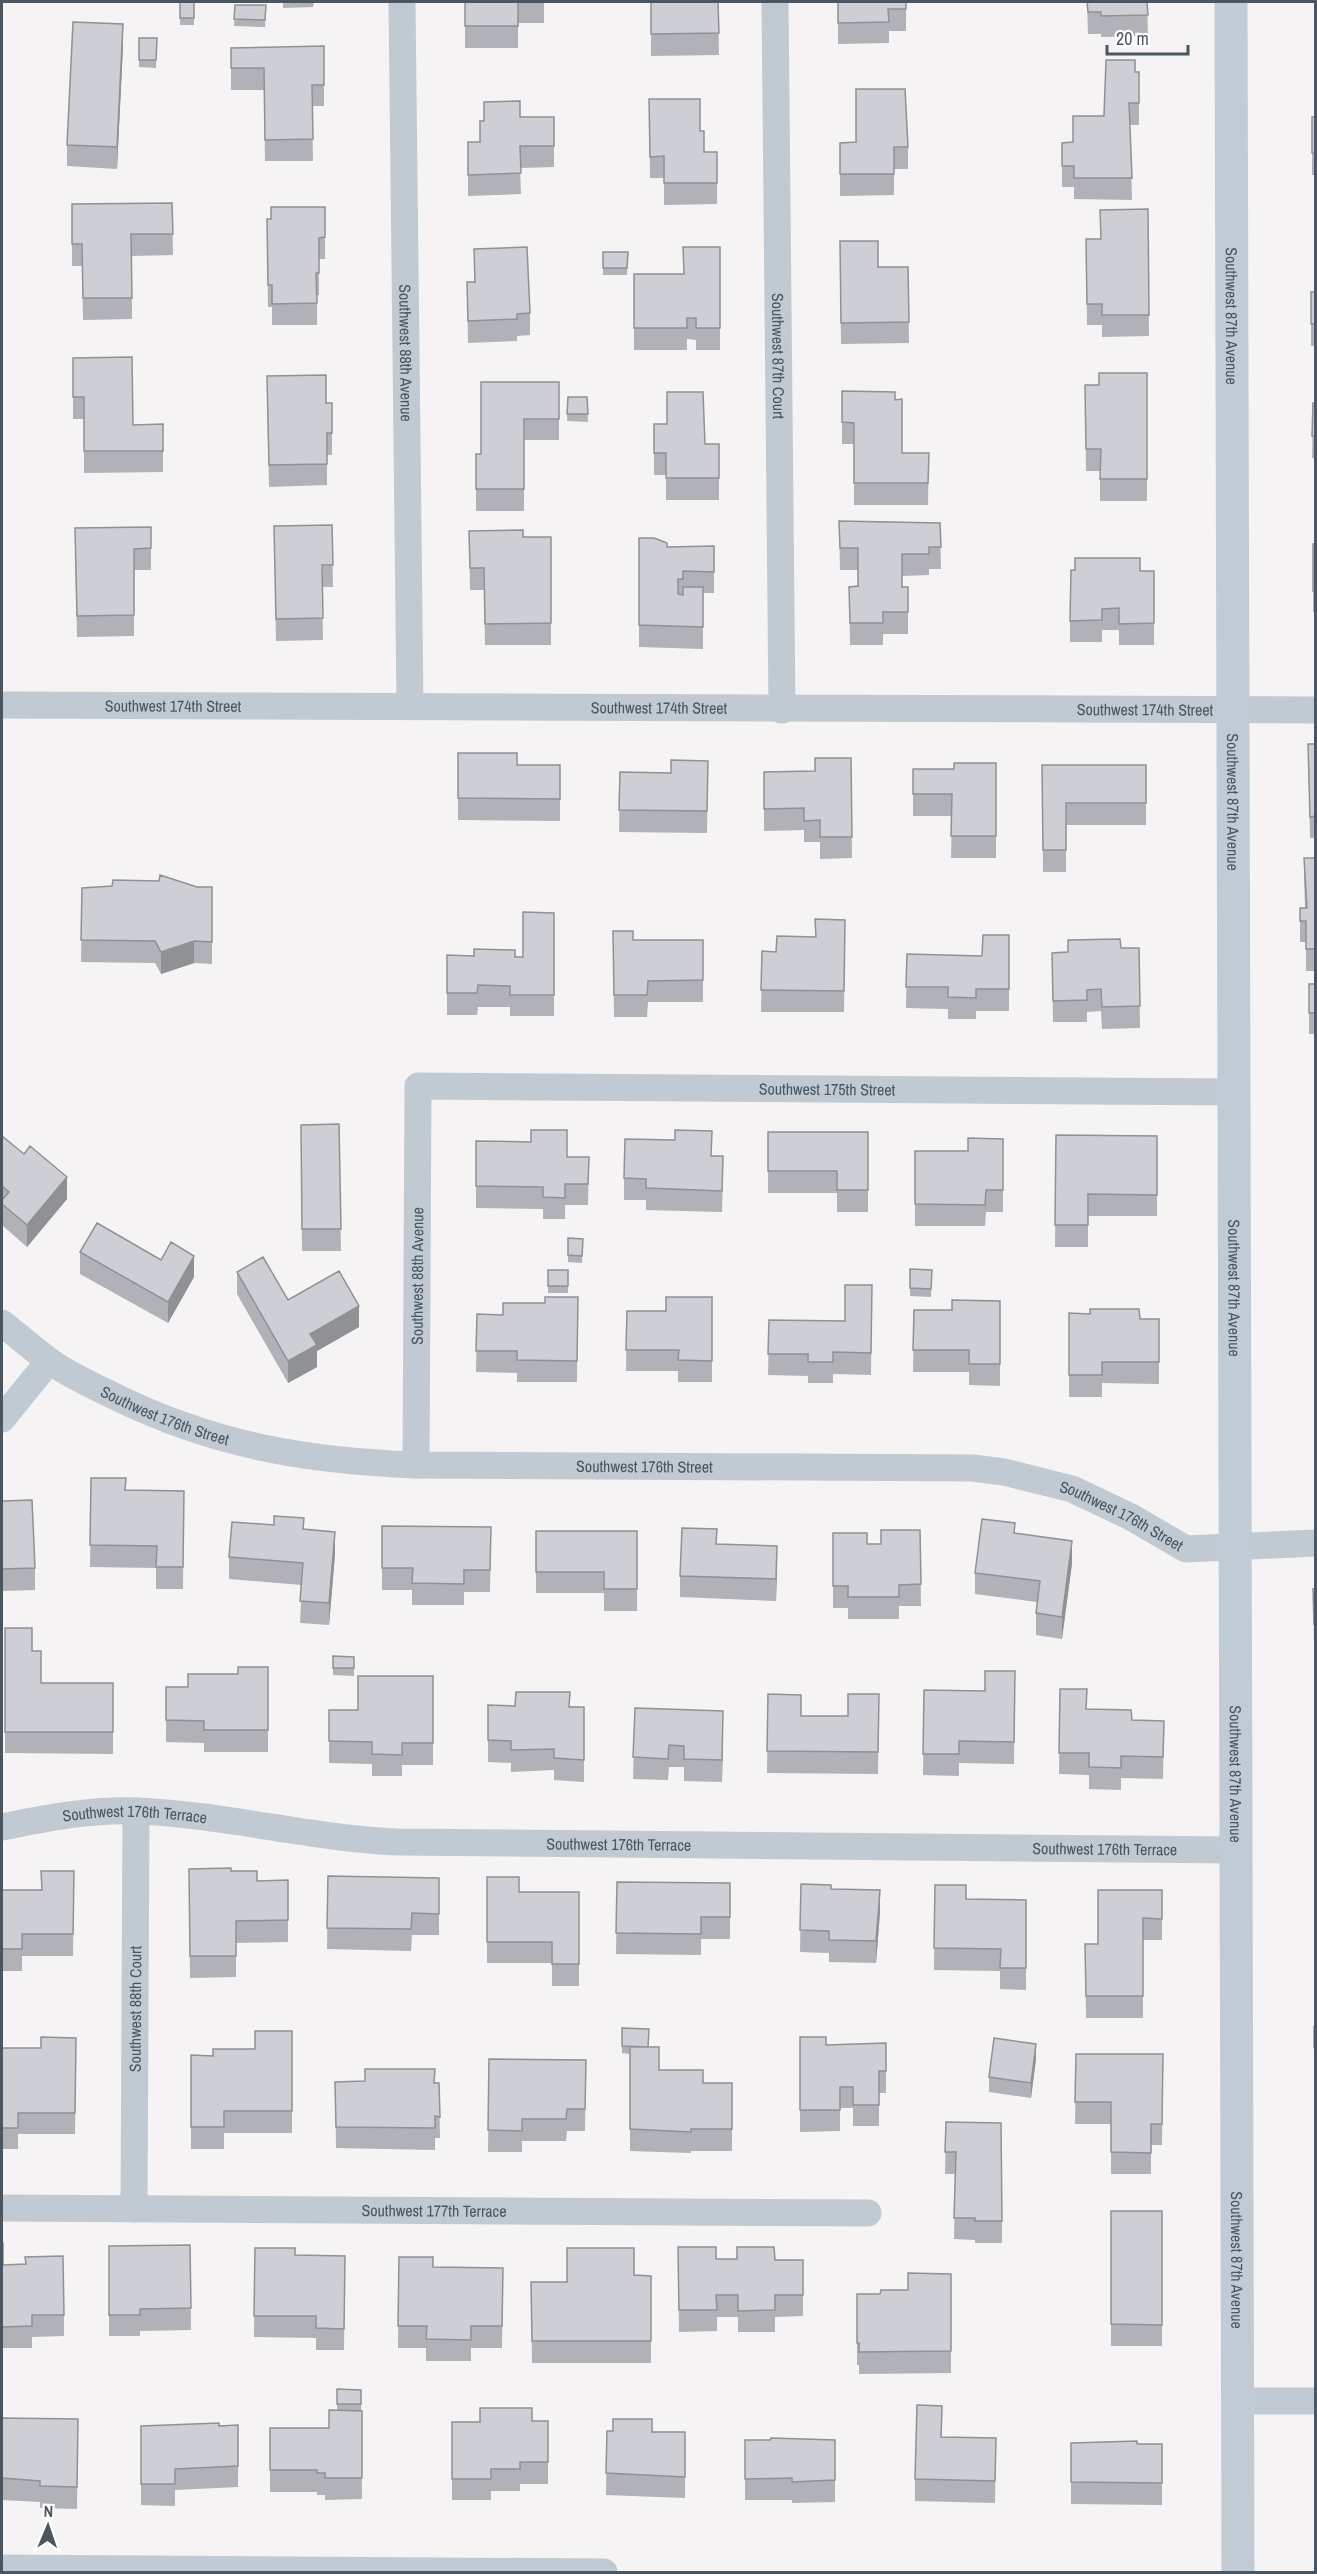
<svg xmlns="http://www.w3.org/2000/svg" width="1317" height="2574" viewBox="0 0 1317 2574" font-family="'Archivo Narrow',sans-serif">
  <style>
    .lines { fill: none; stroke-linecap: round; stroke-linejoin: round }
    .street { stroke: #c1cad2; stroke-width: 27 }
    .secondary { stroke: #c1cbd6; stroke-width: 33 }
    .wall { fill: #b0b2b7 }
    .shaded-wall { fill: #909195 }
    .building { fill: #cdcfd5; stroke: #909195; stroke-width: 1.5 }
    .labels { text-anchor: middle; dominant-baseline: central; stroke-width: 4.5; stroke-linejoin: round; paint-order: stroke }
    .street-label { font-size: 16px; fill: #4a5661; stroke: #fff }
  </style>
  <rect width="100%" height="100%" fill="#f5f3f3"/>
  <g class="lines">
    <g class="street">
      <path id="s1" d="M402 2 410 706"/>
      <path id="s2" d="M775 2 782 710"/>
      <path id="s3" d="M2 705 1316 710"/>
      <path id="s4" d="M2 1323C17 1335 32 1348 48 1360 70 1376 96 1387 120 1399 218 1446 309 1461 416 1465L972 1468 1004 1472 1072 1489 1131 1517 1186 1549 1316 1543"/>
      <path d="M2 1419 49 1361"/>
      <path id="s5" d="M416 1465 418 1086 1235 1092"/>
      <path id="s6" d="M2 1827C46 1818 92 1809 138 1811 226 1815 310 1838 398 1842L1238 1850"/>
      <path id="s7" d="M2 2208 868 2213"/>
      <path id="s8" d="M134 2209 136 1811"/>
      <path d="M1240 2401H1316"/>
      <path d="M2 2568 604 2572"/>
    </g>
    <path class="secondary" id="s9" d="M1231 2 1238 2572"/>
  </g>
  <path class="wall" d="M180 2H194V25H180Z
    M283 2H314L313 7 283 8Z
    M465 2H544V23H518V48H465Z
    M651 2H718L719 55 651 56Z
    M838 2H906V31H889V43L838 44Z
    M1087 2H1147L1148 36 1101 37V34H1088Z
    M235 5H266L265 27 234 26Z
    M139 38H157L156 68 139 67Z
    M123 46 117 169 67 166V145Z
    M324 46V106H312L313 161H265L264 90H231V48Z
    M1135 72H1139V125H1130L1132 200 1074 199V187H1062V143L1073 142 1104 116Z
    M649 99 700 131 704 152H717V204L664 205V178H650Z
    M520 117H554V167L520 168 521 194 468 196V142H480V121Z
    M1312 117H1316V175H1312Z
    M840 143 908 147V169H894V195L840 196Z
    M172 203 173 255 132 256V319L83 320 82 266H72V204Z
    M325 207V259H319V295H317V325H272V307H268L267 241 271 219Z
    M1148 209 1149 336 1102 337V325H1087L1086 239H1100Z
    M840 241 878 267H908L909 343 841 344Z
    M720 247V350H696V340L687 339V350H634V274H683Z
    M474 249 530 313V335L517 336V341L468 343 467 282H474Z
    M603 252H628L627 275H603Z
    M1311 292H1316V346H1311Z
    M73 358 133 425 163 424V472L84 473V419H73Z
    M1147 373V501H1100V471H1086L1085 385H1099Z
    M559 382V440H524V511H476V454H481Z
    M842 391 895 400 902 453H929L928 505H854V444H842Z
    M568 397H587L588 422 567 421Z
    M267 398 326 403 332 433V455H327V485L269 487Z
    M1313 403 1316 404V458H1312Z
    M654 424 705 444H719V500H666V475H654Z
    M839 521 940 523 941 569H929V575L902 576V587H908V634H883V645H850L849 587 858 586V570H840Z
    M332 525 333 587H322L323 640 276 641 274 526Z
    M151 527V570H134V636L77 637 75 550Z
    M469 531 523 537H551V645H485L484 590H470Z
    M639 538 667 547 714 546V593H703V649L639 647Z
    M1313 544H1316V612H1313Z
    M1140 571H1154V645H1119V630H1102V642H1070V621Z
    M1308 744H1316V838H1310Z
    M458 753 517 765H560V821L458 820Z
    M851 758 852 858 820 859V842H804V830L764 831V772L815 771Z
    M708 761 707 833 619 832 620 772 671 773Z
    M996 763V858H951L952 816H913V769H954Z
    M1042 765H1146V825H1066V872H1043Z
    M1304 858H1316V971H1306V942H1300V908H1305L1304 880Z
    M212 887V964L194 963 161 974 155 963 81 962 82 888Z
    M554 913V1016H510V1007H478L477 1015H447V955L523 957Z
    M845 920 844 1012H761L762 951 776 952 815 937Z
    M613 931 633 940H703V1002H648L647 1017H614Z
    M1009 935V1011H976V1019H948V1009L906 1008 907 954 982 956Z
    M1121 948H1139L1140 1028 1102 1029 1101 1011 1087 1012V1022H1053L1052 953Z
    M1309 984H1316V1034H1309Z
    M339 1124 341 1251H302L301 1125Z
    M768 1132H868V1212H837V1193H768Z
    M1056 1135 1157 1136V1216H1088V1247H1055Z
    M2 1136 67 1199 27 1247 2 1225Z
    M1003 1139V1212H986L985 1226H915V1151H968Z
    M476 1141 567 1157H589L588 1205H565V1219H543V1209L476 1208Z
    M712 1156 723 1178 722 1212 646 1210V1200H624V1178Z
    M568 1238 583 1239 582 1263 568 1262Z
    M80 1252 161 1260 194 1277 168 1323 80 1274Z
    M910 1269 932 1270 931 1297 910 1296Z
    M548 1270H568V1293H548Z
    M237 1272 288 1300 359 1327 317 1351V1367L288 1383 237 1294Z
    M872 1285 871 1375 833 1374V1383H808V1376L768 1375 769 1320 845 1321Z
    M578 1297 577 1382H517V1373L476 1372 477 1314 503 1315 545 1303Z
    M712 1297V1382H678V1371H626L627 1311H666Z
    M1000 1301V1386L969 1385V1372H913L914 1310H952Z
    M1069 1313 1140 1319H1159V1384L1102 1383V1397H1069Z
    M91 1478 126 1490 184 1491 183 1589H156V1568L90 1567Z
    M2 1501 35 1568V1590L2 1591Z
    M382 1526 491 1527 490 1592H464V1605H412V1590H382Z
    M304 1529 335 1554 329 1625 300 1623 302 1585 229 1579V1557Z
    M920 1530 921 1606H899V1619H848V1608H833V1533L867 1544H881Z
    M536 1531H637V1611H604V1593H536Z
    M1015 1533 1072 1563 1062 1639 1036 1635V1613L1037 1602 975 1594V1573Z
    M777 1567 776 1601 680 1597V1576Z
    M1313 1589H1316V1646H1314Z
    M5 1628 32 1651 41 1683H113V1754L5 1753Z
    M333 1656 354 1657V1676L333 1675Z
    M268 1667V1752H204V1743L166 1742V1687H188Z
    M1015 1671 1014 1764 959 1763V1776L923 1775 924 1690 985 1691Z
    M433 1676V1765H402V1776H372V1764L329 1763V1710H358Z
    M1060 1689 1087 1710 1132 1720 1164 1721 1163 1779 1121 1778V1790L1089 1789V1775L1059 1774Z
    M768 1694 801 1716H848L879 1694 878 1774 767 1773Z
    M488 1705 584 1707V1782L554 1780V1770L511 1772V1763L488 1762Z
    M635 1708 723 1733 722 1782 684 1781V1767H669L668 1780 633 1779Z
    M189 1869 231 1871 257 1881 288 1880V1942L236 1943V1977L190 1978Z
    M74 1871 73 1956H22V1971H2V1890H41Z
    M328 1876 439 1878V1935H412L411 1951 327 1949Z
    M487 1877 519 1892H579V1986H552V1963H487Z
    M617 1882 730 1883V1939H701V1955L616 1954Z
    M801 1884 831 1889 880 1912 876 1963 829 1962V1953L800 1952Z
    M935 1885 966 1899 1026 1900V1990L1000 1989V1971L934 1970Z
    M1162 1890V1940H1143V2018H1086L1085 1944H1098Z
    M1316 2025V2054L1313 2047V2026Z
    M622 2028 648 2047 659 2070 703 2083H732V2151H691V2153L630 2151V2054L622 2053Z
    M292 2031V2133H224V2149H191V2055L213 2056 255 2049Z
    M800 2037 826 2045 886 2043V2093H879V2126H853V2108H840V2131L800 2132Z
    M76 2038 75 2134H18V2149H2V2048H41Z
    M1076 2054H1163L1162 2145H1151V2174H1111V2124H1075Z
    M489 2059 586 2060 585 2131H567L566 2141H522V2152H488Z
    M1036 2059 1031 2098 989 2092V2077Z
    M335 2082 439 2083 440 2138H435V2150L336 2148Z
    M946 2122 1002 2221V2243H975V2240L954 2239 955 2174H945Z
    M1314 2178H1316V2204L1314 2199Z
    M1111 2211H1162V2346H1111Z
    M2 2243 3 2265 64 2315V2336L32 2337V2348H2Z
    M190 2245 191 2330 140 2331V2336H109V2246Z
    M678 2247 716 2259 803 2260V2316L775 2317V2332H738V2317H717V2331L679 2332Z
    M255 2248 295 2255 345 2256 344 2350H316V2338L254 2337Z
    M399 2257 433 2267 503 2268 502 2348H471V2361H426V2348H398Z
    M951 2274V2373L859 2374V2365H857V2294H880L908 2290Z
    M634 2275 651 2276V2363H532L531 2282H567Z
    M337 2389 361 2390 362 2499 325 2500V2495H317V2492H270V2428H329L337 2410Z
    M2 2418 78 2419 77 2509 40 2508V2502L2 2500Z
    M548 2421V2484H520V2491H491V2500H452V2422Z
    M238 2425V2487L175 2490V2506L141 2505V2426Z
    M607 2431 685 2432V2498L606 2495Z
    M942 2437 996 2438 995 2503 915 2501V2479Z
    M745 2440H835V2502L792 2503V2500H745Z
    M1071 2443 1162 2444V2505L1071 2504Z"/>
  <path class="shaded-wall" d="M123 24V46L117 169V147Z
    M194 941V963L161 974V952Z
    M67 1177V1199L27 1247V1225Z
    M194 1256V1277L168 1323V1302Z
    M359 1306V1327L317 1351V1367L288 1383V1361L310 1334Z
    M335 1532V1554L329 1625V1603Z
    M1072 1541V1563L1062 1639V1617Z
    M777 1546V1567L776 1601V1579Z
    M723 1711V1733L722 1782V1760Z
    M880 1890V1912L876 1963V1941Z
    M1036 2044V2059L1031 2098V2083Z"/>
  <path class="building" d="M180 2H194V18H180Z
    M465 2H518V26H465Z
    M651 2H718L719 33 651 34Z
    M838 2H906V9H888L889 22 838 23Z
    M1087 2H1147L1148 15 1101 16V12H1088Z
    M235 5H266L265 20 234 19Z
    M73 22 123 24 117 147 67 145Z
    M139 38H157L156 60H139Z
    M324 46V85H312L313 139 265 140 264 68H231V48Z
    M1106 60H1135V72H1139V103H1129L1132 178H1074V166H1062V143L1073 142V116H1104Z
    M856 89H905L908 147H894V174H840V143L856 142Z
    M649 99H700V131H704V152H717V183H664V156L650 157Z
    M520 101V117H554V146H520L521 173 468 175V142H480V121H484V102Z
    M1312 117H1316V153H1312Z
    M172 203 173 234H131L132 298H83L82 244H72V204Z
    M271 207H325V237L319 238V273H316L317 303 272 304V285H268L267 219H271Z
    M1148 209 1149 315H1102V304H1087L1086 239H1101L1100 210Z
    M840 241H878V267H908L909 322 841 323Z
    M527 247 530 313 517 314V319L468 321 467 282H475L474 249Z
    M683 247H720V328H696V318H687V328H634V274H684Z
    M603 252H628L627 268H603Z
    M1311 292H1316V324H1311Z
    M132 357 133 425 163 424V451H84V397H73V358Z
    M1099 373H1147V479H1100L1101 449H1086L1085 385H1099Z
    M326 375V403H332V433H327V464L269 465 267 376Z
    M481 382H559V419H524V489H476V454H481Z
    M842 391 895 392V400L902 399V453H929L928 483H854V423L842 422Z
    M667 392H703L705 444H719V478H666V453H654V424H667Z
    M568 397H587L588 414H567Z
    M1313 403 1316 404V436H1312Z
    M839 521 940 523 941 547H929V554H902V587H908V612H883V623H850L849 587 858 586V548H840Z
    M332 525 333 565H322L323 618 276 619 274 526Z
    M151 527V548L134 549V615L77 616 75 528Z
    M523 530V537H551V623L485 624 484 568H470L469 531Z
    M639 538H654L667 543V547L714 546V572L683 571V579H678V594L683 595V587H703V627L639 625Z
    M1313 544H1316V591H1313Z
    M1075 558H1140V571H1154V623L1119 624V608L1102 609V620L1070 621 1071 570H1075Z
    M1308 744H1316V816L1310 817Z
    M458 753H517V765H560V799L458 798Z
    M815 758H851L852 837H820V820L804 821V808L764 809V772L815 771Z
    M671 760 708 761 707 811 619 810 620 772 671 773Z
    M954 763H996V836H951L952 794H913V769H954Z
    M1042 765H1146V803H1066V850H1043Z
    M1304 858H1316V949H1306V921H1300V908H1307Z
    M160 875 197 887H212V942L194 941 161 952 155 941 81 940 82 888 112 886 113 880 159 881Z
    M523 912 554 913V995H510V986L478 985 477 993H447V955L474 956V949L515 950V957H523Z
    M815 919 845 920 844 991 761 990 762 951 776 952 777 936 816 937Z
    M613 931H633V940H703V980L648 981 647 995H614Z
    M983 935H1009V989H976V998L948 997V987H906L907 954 982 956Z
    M1120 939 1121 948H1139L1140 1006 1102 1007 1101 989 1087 990V1000L1053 1001 1052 953 1068 952V940Z
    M1309 984H1316V1013H1309Z
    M339 1124 341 1229H302L301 1125Z
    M531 1130H567V1157H589L588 1184H565V1198L543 1197V1187L476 1186V1141L531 1142Z
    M675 1130 712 1131 711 1156H723L722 1191 646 1188V1179L624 1178 625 1139 675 1140Z
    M768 1132H868V1190H837V1171H768Z
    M1056 1135 1157 1136V1195L1088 1194V1225H1055Z
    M2 1136 24 1154 30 1146 67 1177 27 1225 2 1204V1200L9 1192 2 1186Z
    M968 1138 1003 1139V1190H986L985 1205 915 1204V1151H968Z
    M97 1223 161 1260 171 1242 194 1256 168 1302 80 1252Z
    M568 1238 583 1239 582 1256 568 1255Z
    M263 1257 288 1300 339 1271 359 1306 310 1334 317 1345 288 1361 237 1272Z
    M910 1269 932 1270 931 1289 910 1288Z
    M548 1270H568V1286H548Z
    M845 1285H872L871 1353 833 1352V1362H808V1354H768L769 1320 845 1321Z
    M545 1297H578L577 1361 517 1360V1351H476L477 1314 503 1315V1303H545Z
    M666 1297H712V1361L678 1360 679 1350H626L627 1311H666Z
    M952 1300 1000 1301V1364H969V1350H913L914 1310H952Z
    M1090 1309H1139L1140 1319H1159V1362H1102V1375H1069V1313L1090 1314Z
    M91 1478H126L125 1490 184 1491 183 1567H156L157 1546 90 1545Z
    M32 1500 35 1568 2 1569V1501Z
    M274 1516 304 1518 303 1529 335 1532 329 1603 300 1601 303 1563 229 1557 232 1522 274 1525Z
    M982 1519 1015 1523 1014 1533 1072 1541 1062 1617 1036 1613 1040 1581 975 1573Z
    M382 1526 491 1527 490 1570H464V1584L412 1583 413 1568H382Z
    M682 1528 717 1529 716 1544 777 1546 776 1579 680 1576Z
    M881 1530H920L921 1584 899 1585V1597H848V1586H833V1533H867V1544H881Z
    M536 1531H637V1589H604V1572H536Z
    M1313 1589H1316V1624H1314Z
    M5 1628H32V1651H41V1683H113V1732H5Z
    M333 1656 354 1657V1668H333Z
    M238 1667H268V1730H204V1721L166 1720V1687H188V1674H238Z
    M985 1671H1015L1014 1742 959 1741V1754H923L924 1690 985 1691Z
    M358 1676H433V1743H402V1755L372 1754V1742L329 1741V1710H358Z
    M1060 1689H1087L1086 1709 1131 1710 1132 1720 1164 1721 1163 1757 1121 1756V1768L1089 1767V1753H1059Z
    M516 1692H570L569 1707H584V1760L554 1758V1749L511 1750V1741L488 1740V1705L515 1706Z
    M768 1694 801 1695V1716H848V1694H879L878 1752 767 1751Z
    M635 1708 723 1711 722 1760 684 1759V1746L669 1745 668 1759 633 1757Z
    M231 1868V1871H257V1881L288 1880V1920L236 1921V1956H190L189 1869Z
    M41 1871H74L73 1934H22V1949H2V1890H42Z
    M328 1876 439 1878V1914L412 1913 411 1929 327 1928Z
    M487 1877H519V1892H579V1964H552V1942H487Z
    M617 1882 730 1883V1917H701V1934L616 1933Z
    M801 1884 831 1885V1889L880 1890 876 1941 829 1940V1931L800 1930Z
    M935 1885H966V1899L1026 1900V1968H1000L1001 1949 934 1948Z
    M1098 1890H1162V1919L1143 1918V1996H1086L1085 1944H1098Z
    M622 2028 649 2029 648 2047 622 2046Z
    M255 2031H292V2111H224V2127H191V2055L213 2056V2049H255Z
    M41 2037 76 2038 75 2113H18V2128H2V2048H41Z
    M800 2037H826V2045L886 2043V2071H879V2105H853V2087H840V2110H800Z
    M994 2038 1036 2044 1031 2083 989 2077Z
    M630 2047H659V2070H703V2083H732V2129H691V2132L630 2129Z
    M1076 2054H1163L1162 2124H1151V2153L1111 2152V2102H1075Z
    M489 2059 586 2060 585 2109H567L566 2119H522V2131L488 2130Z
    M365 2069H435L434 2083H439L440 2117 435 2116V2128L336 2127 335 2082 365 2081Z
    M946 2122 1001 2123 1002 2221H975V2218H954L956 2152H945Z
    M1111 2211H1162V2325L1111 2324Z
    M2 2243H3V2265L26 2264 25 2257 63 2256 64 2315H32V2326L2 2327Z
    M190 2245 191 2308 140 2309V2315H109V2246Z
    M678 2247H716V2259H737V2247H774L775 2260H803V2295H775V2310L738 2311V2295H716L717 2310H679Z
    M255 2248H295V2255L345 2256 344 2329 316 2328V2316H254Z
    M567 2248H634V2275L651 2276V2341H532L531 2282H567Z
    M399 2257H433V2267L503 2268 502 2326H471V2340L426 2339 427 2326H398Z
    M908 2273 951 2274V2351L859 2352V2343H857V2294H880L881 2290H908Z
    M337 2389 361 2390V2404H337Z
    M917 2405 942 2406 941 2437 996 2438 995 2481 915 2479Z
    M480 2408H532V2421H548V2462H520V2469H491V2479H452V2422H480Z
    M329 2410 362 2411V2478H325V2473H317V2470H270V2428H329Z
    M2 2418 78 2419 77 2487 40 2486V2481L2 2478Z
    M613 2419H652V2432H685V2477L606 2473 607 2431H613Z
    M219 2423V2426L238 2425V2466L175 2469V2484H141V2426Z
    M771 2438 835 2440V2480L792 2482V2478L745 2479V2440H770Z
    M1137 2441V2444H1162V2483L1071 2482V2443Z"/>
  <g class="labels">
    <g class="street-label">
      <text stroke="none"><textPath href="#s9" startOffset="314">Southwest 87th Avenue</textPath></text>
      <text stroke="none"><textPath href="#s1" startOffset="351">Southwest 88th Avenue</textPath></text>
      <text stroke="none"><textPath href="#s2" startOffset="354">Southwest 87th Court</textPath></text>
      <text stroke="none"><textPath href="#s3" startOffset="171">Southwest 174th Street</textPath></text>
      <text stroke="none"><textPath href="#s3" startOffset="657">Southwest 174th Street</textPath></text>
      <text stroke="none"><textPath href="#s3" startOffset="1143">Southwest 174th Street</textPath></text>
      <text stroke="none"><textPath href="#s9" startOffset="800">Southwest 87th Avenue</textPath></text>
      <text stroke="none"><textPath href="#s5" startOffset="788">Southwest 175th Street</textPath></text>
      <text stroke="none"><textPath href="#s5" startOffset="189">Southwest 88th Avenue</textPath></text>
      <text stroke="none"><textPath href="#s9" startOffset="1286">Southwest 87th Avenue</textPath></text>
      <text stroke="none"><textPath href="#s4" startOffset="189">Southwest 176th Street</textPath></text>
      <text stroke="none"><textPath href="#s4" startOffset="675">Southwest 176th Street</textPath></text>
      <text stroke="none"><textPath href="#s4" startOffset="1161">Southwest 176th Street</textPath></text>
      <text stroke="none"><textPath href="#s9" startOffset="1772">Southwest 87th Avenue</textPath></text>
      <text stroke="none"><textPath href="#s6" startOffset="134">Southwest 176th Terrace</textPath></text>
      <text stroke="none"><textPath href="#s6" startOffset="620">Southwest 176th Terrace</textPath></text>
      <text stroke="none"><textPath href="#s6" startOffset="1106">Southwest 176th Terrace</textPath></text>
      <text stroke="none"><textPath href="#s8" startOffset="200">Southwest 88th Court</textPath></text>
      <text stroke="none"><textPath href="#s7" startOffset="432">Southwest 177th Terrace</textPath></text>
      <text stroke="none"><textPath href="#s9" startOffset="2258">Southwest 87th Avenue</textPath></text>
    </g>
  </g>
  <rect width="1317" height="2574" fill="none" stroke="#4a5661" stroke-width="6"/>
  <g transform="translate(48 2526) rotate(2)" stroke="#ffffff" stroke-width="4.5" paint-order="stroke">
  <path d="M0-4.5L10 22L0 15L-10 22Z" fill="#4a5661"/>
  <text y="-9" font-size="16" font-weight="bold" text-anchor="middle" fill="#4a5661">N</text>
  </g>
  <path d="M1107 45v9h81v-9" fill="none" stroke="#4a5661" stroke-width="3"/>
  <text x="1116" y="45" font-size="18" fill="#4a5661" stroke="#ffffff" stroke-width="4.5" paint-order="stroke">20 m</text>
</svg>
